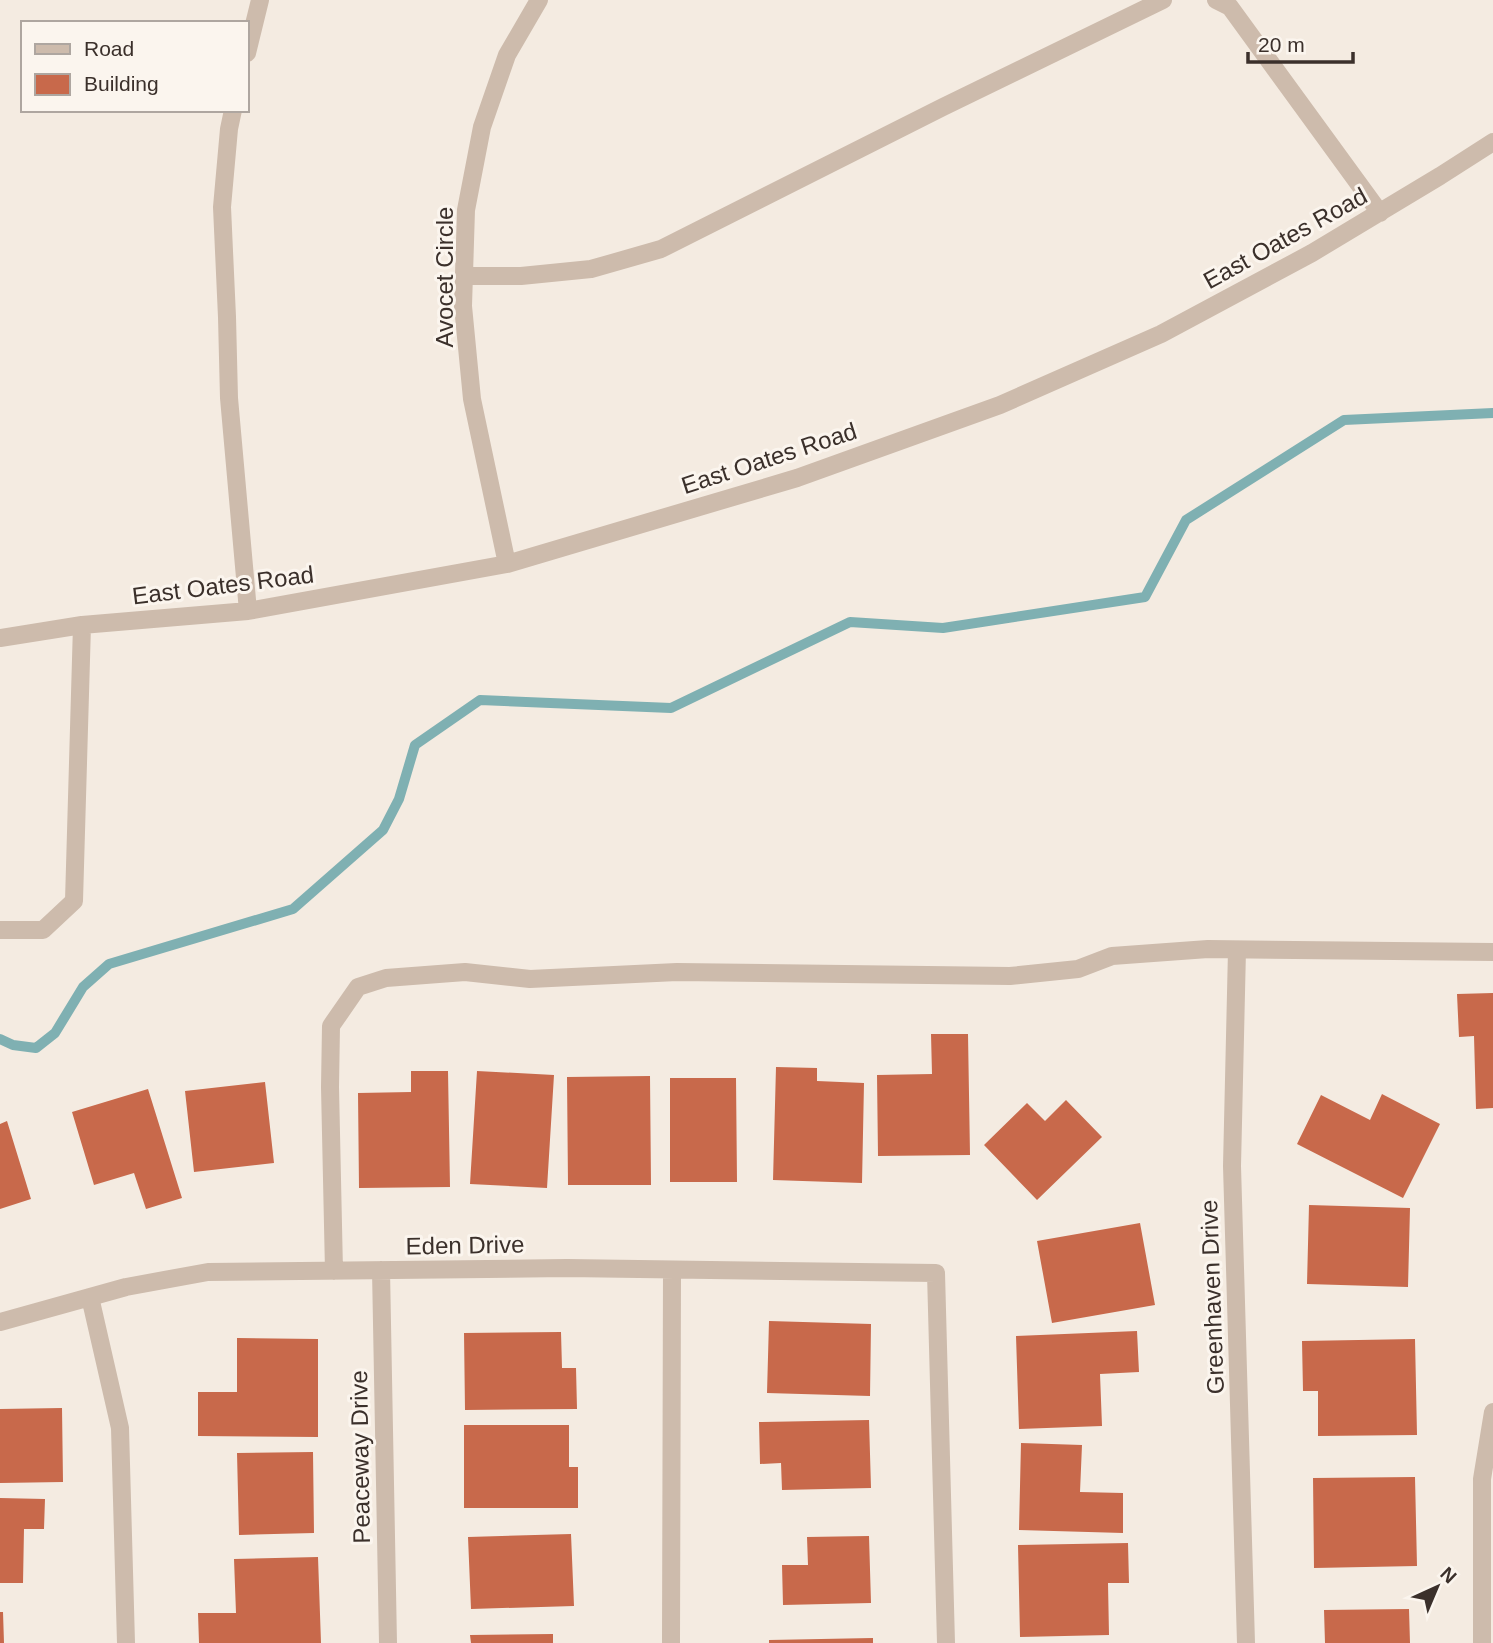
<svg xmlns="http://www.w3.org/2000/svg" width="1493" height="1643" viewBox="0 0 1493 1643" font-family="Arial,sans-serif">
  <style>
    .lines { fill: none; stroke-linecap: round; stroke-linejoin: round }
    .stream { stroke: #7fb0b2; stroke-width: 10 }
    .building { fill: #c8694b }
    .minor { stroke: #cdbbac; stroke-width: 18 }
    .labels { text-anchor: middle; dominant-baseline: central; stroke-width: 6; stroke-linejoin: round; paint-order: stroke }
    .street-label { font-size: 24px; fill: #3b302b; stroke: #fbf5ee }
  </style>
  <rect width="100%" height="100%" fill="#f4ebe1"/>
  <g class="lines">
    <path class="stream" d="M0 1039 13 1045 36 1048 55 1033 83 987 109 964 293 909 383 830 399 799 415 745 480 700 671 708 850 622 943 628 1145 597 1186 520 1344 420 1493 413"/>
  </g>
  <path class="building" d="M1493 993V1108L1476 1109 1474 1036 1459 1037 1457 994Z
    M931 1034H968L970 1155 878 1156 877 1075 932 1074Z
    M776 1067 817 1068V1081L864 1083 862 1183 773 1180Z
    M411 1071H448L450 1187 359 1188 358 1093 411 1092Z
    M477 1071 554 1075 547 1188 470 1184Z
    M650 1076 651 1185H568L567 1077Z
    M670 1078H736L737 1182H670Z
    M265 1082 274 1163 194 1172 185 1091Z
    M148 1089 182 1198 146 1209 134 1173 94 1185 72 1112Z
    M1382 1094 1440 1124 1403 1198 1297 1144 1321 1095 1370 1120Z
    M1066 1100 1102 1137 1037 1200 984 1145 1027 1103 1045 1121Z
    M7 1121 31 1199 0 1209V1124Z
    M1309 1205 1410 1208 1408 1287 1307 1284Z
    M1140 1223 1155 1305 1052 1323 1037 1241Z
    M769 1321 871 1324 870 1396 767 1393Z
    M1137 1331 1139 1372 1100 1374 1102 1426 1019 1429 1016 1336Z
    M561 1332 562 1368H576L577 1409 465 1410 464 1333Z
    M237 1338 318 1339V1437L198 1436V1392H237Z
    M1415 1339 1417 1435 1318 1436V1391H1303L1302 1341Z
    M62 1408 63 1482 0 1483V1409Z
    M869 1420 871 1488 782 1490 781 1463 760 1464 759 1422Z
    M464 1425H569V1467H578V1508H464Z
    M1021 1443 1082 1445 1080 1492 1123 1493V1533L1019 1530Z
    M313 1452 314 1533 239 1535 237 1453Z
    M1415 1477 1417 1566 1314 1568 1313 1478Z
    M0 1498 45 1499 44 1529H24L23 1583H0Z
    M571 1534 574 1606 471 1609 468 1537Z
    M869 1536 871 1603 783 1605 782 1565H808L807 1537Z
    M1128 1543 1129 1583H1108L1109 1635 1020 1637 1018 1545Z
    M318 1557 321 1643H199L198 1613H236L234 1559Z
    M1409 1609 1410 1643H1325L1324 1610Z
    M0 1612H3L4 1643H0Z
    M553 1634V1643H471L470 1635Z
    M873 1638V1643H769V1640Z"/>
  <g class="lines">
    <path class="minor" d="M1216 0 1230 7 1380 213
      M247 53 260 0
      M233 110 229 129 222 207 227 317 229 398 248 611
      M464 276H521L591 269 661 249 943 107 1163 0
      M507 564 472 399 463 306 466 210 482 127 507 55 539 0
      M0 638 82 625 248 611 507 564 797 478 1000 405 1161 334 1312 253 1440 176 1493 142
      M0 930H43L74 901 82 625
      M1237 950 1232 1166 1246 1643
      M381 1270 388 1643
      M334 1271 330 1087 331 1026 358 987 386 978 465 972 530 979 677 972 1010 976 1078 969 1112 956 1208 949 1493 952
      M90 1297 120 1428 126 1643
      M0 1322 126 1287 208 1272 567 1268 936 1273 946 1643
      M671 1643 672 1270
      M1482 1643V1479L1493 1412"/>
  </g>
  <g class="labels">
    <g class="street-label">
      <text transform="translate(1285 238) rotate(-29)">East Oates Road</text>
      <text transform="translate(444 277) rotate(-90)">Avocet Circle</text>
      <text transform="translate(769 458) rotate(-18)">East Oates Road</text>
      <text transform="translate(223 585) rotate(-7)">East Oates Road</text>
      <text transform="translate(465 1245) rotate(-1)">Eden Drive</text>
      <text transform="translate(1212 1297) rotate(-92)">Greenhaven Drive</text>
      <text transform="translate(360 1457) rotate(-91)">Peaceway Drive</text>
    </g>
  </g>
  <rect x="21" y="21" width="228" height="91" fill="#fbf5ee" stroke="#aea6a0" stroke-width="2"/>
  <rect x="35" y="44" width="35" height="10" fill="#cdbbac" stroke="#aea6a0" stroke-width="2"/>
  <text x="84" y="56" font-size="21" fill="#3b302b">Road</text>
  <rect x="35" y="74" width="35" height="21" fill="#c8694b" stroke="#aea6a0" stroke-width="2"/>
  <text x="84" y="91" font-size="21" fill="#3b302b">Building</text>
  <g transform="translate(1437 1587) rotate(44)" stroke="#fbf5ee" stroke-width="5" paint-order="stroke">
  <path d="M0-5L12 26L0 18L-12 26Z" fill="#3b302b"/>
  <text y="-10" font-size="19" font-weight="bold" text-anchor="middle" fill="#3b302b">N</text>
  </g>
  <path d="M1248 52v10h105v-10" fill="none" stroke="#3b302b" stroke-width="3.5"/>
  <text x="1258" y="52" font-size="21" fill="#3b302b" stroke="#fbf5ee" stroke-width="5" paint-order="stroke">20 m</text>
</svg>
